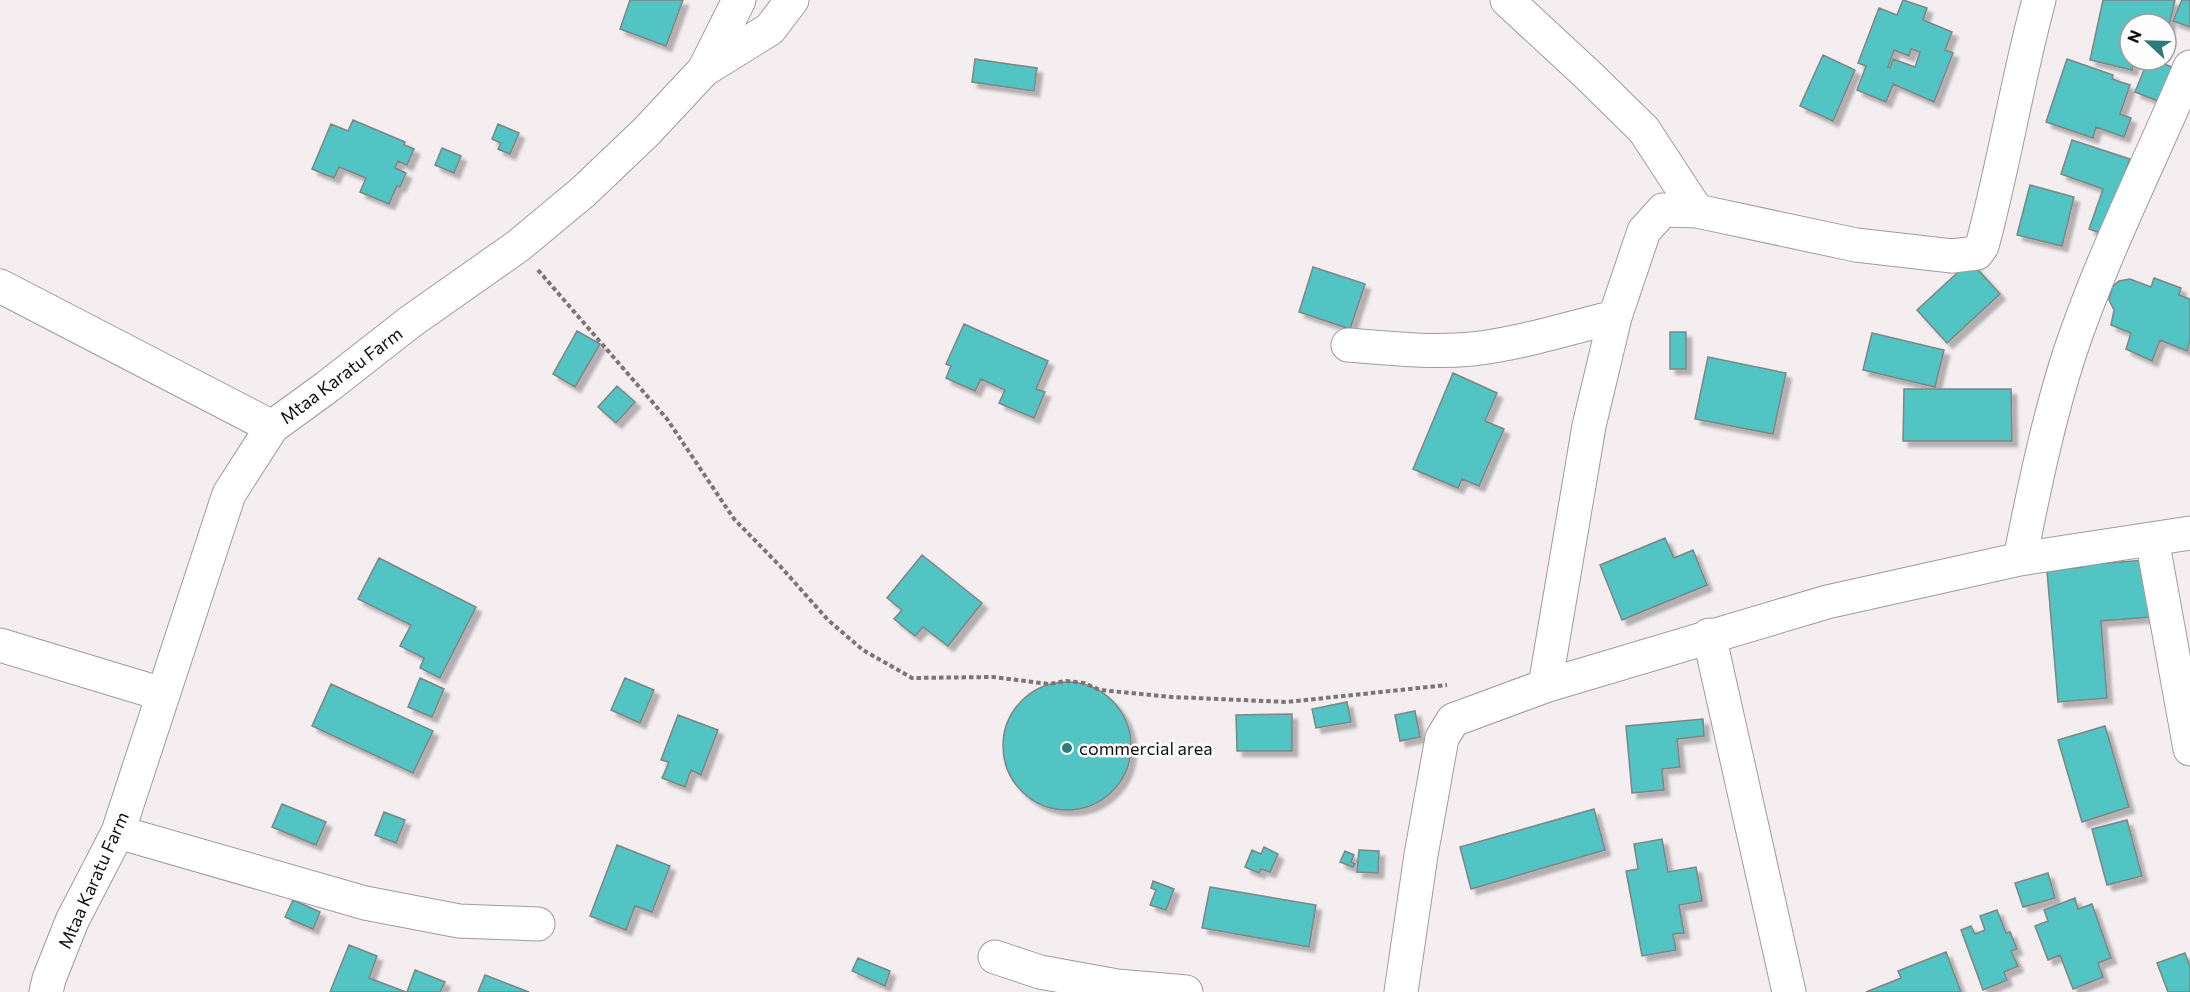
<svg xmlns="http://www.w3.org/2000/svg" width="2190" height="992" viewBox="0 0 2190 992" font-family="Commissioner,sans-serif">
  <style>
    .building { fill: #51c4c3; stroke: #7e8585; stroke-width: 1.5; fill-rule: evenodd; filter: url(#shadow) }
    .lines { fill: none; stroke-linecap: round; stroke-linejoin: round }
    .street-casing { stroke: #a19a9d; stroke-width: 35 }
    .path { stroke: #7a7577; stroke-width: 4; stroke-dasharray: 4.5 3; stroke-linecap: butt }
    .street { stroke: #fff; stroke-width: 33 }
    .poi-dot { fill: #307a79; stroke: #fefdfd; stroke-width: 2 }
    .labels { text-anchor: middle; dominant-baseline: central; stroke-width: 5; stroke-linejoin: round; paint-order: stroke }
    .street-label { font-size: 18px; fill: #120f10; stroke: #fefdfd }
    .poi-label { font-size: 18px; fill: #120f10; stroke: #fefdfd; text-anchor: start }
  </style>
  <defs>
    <filter id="shadow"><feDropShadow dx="5.5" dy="5.5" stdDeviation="1.5" flood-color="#0004"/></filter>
  </defs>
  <rect width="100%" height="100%" fill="#f5eef1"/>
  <path class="building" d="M630 0H683L666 46 620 29Z
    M1903 0 1927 8 1923 20 1952 32 1945 50 1953 53 1934 102 1893 84 1886 102 1857 90 1866 66 1858 63 1879 8 1897 15ZM1911 49 1920 52 1915 67 1893 59 1890 68 1888 67 1894 50 1909 56Z
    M2103 0H2175L2166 38V24H2130V60H2134L2132 70 2090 60Z
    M2182 0H2190V27L2173 21Z
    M1823 55 1855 70 1833 121 1800 106Z
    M975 59 1037 68 1034 91 972 82Z
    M2067 59 2113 75 2112 79 2130 85 2120 114 2131 118 2124 137 2096 127 2093 138 2046 122Z
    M2148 60H2154L2177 69 2163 103 2135 92Z
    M353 120 405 142 404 145 414 149 407 165 398 161 395 168 406 173 400 187 397 186 389 204 360 192 366 178 339 167 334 178 312 169 331 124 348 131Z
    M498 124 519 133 510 154 498 149 501 143 492 139Z
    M2072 140 2130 159 2123 179 2112 237 2089 229 2103 189 2061 174Z
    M442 148 461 156 454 173 435 165Z
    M2030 185 2074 197 2062 246 2017 235Z
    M1970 261 2000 294 1947 343 1917 310Z
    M1313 267 1365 284 1350 329 1299 312Z
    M2154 278 2181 288 2179 295 2190 299V341L2187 351 2160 340 2152 361 2126 349 2131 333 2111 325 2114 310 2109 300 2112 287 2119 281 2130 279 2151 287Z
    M964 324 1048 361 1036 389 1045 392 1034 418 999 403 1005 390 981 379 975 391 946 378 951 366 946 364Z
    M577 331 600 344 575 387 553 374Z
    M1670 332H1686V369H1670Z
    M1872 333 1944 350 1935 387 1863 370Z
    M1708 357 1786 373 1773 434 1695 419Z
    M1453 373 1497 393 1485 421 1504 429 1479 486 1462 479 1458 488 1413 469Z
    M617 386 635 402 616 423 598 407Z
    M1904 389H2011L2012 441H1903Z
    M1665 538 1674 558 1693 550 1707 585 1622 620 1600 565Z
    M922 555 982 603 948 646 923 627 915 636 894 619 902 610 887 598Z
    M379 558 476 607 440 678 420 668 424 658 400 646 411 625 358 599Z
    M2146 560 2151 617 2101 621 2107 698 2058 702 2047 571 2082 567V565Z
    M420 678 444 689 432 717 408 707Z
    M625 678 654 690 640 723 611 710Z
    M1003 746a64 64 0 1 1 128 0a64 64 0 1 1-128 0Z
    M331 684 433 731 413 773 312 726Z
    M1347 702 1351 722 1316 728 1312 709Z
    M1415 711 1420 737 1400 741 1395 715Z
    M1292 714V751H1237L1236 715Z
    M678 715 718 730 701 775 691 770 685 787 662 778 669 762 661 760Z
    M1703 719 1704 736 1677 739 1680 767 1662 769 1664 790 1632 793 1626 726Z
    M2105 726 2129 807 2082 822 2058 740Z
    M282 804 326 822 316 845 272 827Z
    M1594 809 1605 850 1471 889 1460 847Z
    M384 812 405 820 396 843 375 835Z
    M2127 820 2142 876 2107 885 2092 829Z
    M1662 839 1668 872 1696 867 1702 901 1679 905 1684 933 1673 934 1676 950 1642 956 1626 871 1638 869 1634 844Z
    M617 845 670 866 652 912 635 906 626 930 590 916Z
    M1264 847 1278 854 1270 872 1261 869 1259 873 1245 867 1252 850 1261 854Z
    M1359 850 1379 851 1378 873 1357 872Z
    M1345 851 1354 855 1351 862 1355 864 1353 867 1340 862Z
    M2048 873 2055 898 2023 907 2015 883Z
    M1153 881 1174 889 1166 910 1150 905 1156 890 1151 888Z
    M1210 887 1316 905 1309 947 1202 928Z
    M2075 898 2078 909 2092 904 2111 958 2098 963 2103 977 2073 989 2060 955 2048 960 2035 926 2048 921 2044 910Z
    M293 900 320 912 313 929 285 917Z
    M1997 910 2006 933 2010 932 2017 949 2011 951 2018 966 2004 972 2007 980 1983 990 1961 930 1971 926 1975 934 1985 930 1980 916Z
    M349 945 377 956 369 978 406 992H330Z
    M1946 952 1961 992H1866L1901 978 1898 971Z
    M2185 953 2190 967V992H2168L2157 963Z
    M858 958 890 971 885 986 852 971Z
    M415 970 445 982 440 992H407Z
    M485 975 529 992H478Z"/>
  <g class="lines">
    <g class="street-casing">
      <path id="street" d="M1507 0 1587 74 1644 130 1697 211
        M704 70 770 29 792 0
        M0 286 272 427
        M1348 345C1389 348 1430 353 1472 349 1520 344 1568 328 1615 317
        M2152 539 2190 749
        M2020 559C2034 489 2048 420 2070 352 2103 254 2150 162 2190 67
        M1709 635 1789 992
        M0 645 162 694
        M1545 686 1589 426 1615 317 1644 231 1663 210 1697 211 1856 245 1952 256 1977 253 1982 246C2004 165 2017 81 2039 0
        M118 832 365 903 459 921 538 924
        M995 957 1040 972 1117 986 1186 992
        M46 992 49 979 72 921 118 832 229 494 272 427 327 387 410 322 518 246 583 192 646 132 704 70 739 0
        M1401 992 1421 855 1442 738 1453 720 1545 686 1827 602 2020 559 2190 533"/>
    </g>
    <path class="path" d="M538 270 667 419 734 519 780 566 828 620 863 650 912 678 993 677 1049 684 1066 681 1084 683 1100 690 1172 697 1287 702 1447 685"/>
    <use href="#street" class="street"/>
  </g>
  <circle class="poi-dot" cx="1067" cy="748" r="6"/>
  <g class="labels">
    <g class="street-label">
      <text transform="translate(341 375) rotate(-37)">Mtaa Karatu Farm</text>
      <text transform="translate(93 880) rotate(-66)">Mtaa Karatu Farm</text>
    </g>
    <g class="poi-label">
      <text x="1079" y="748">commercial area</text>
    </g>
  </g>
  <g transform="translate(2148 42) rotate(292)"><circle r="28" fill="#fefdfd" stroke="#a09e9e" stroke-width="1.5"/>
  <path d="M0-4.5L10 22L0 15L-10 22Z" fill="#307a79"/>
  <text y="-9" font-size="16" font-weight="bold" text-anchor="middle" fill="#120f10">N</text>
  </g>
</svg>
